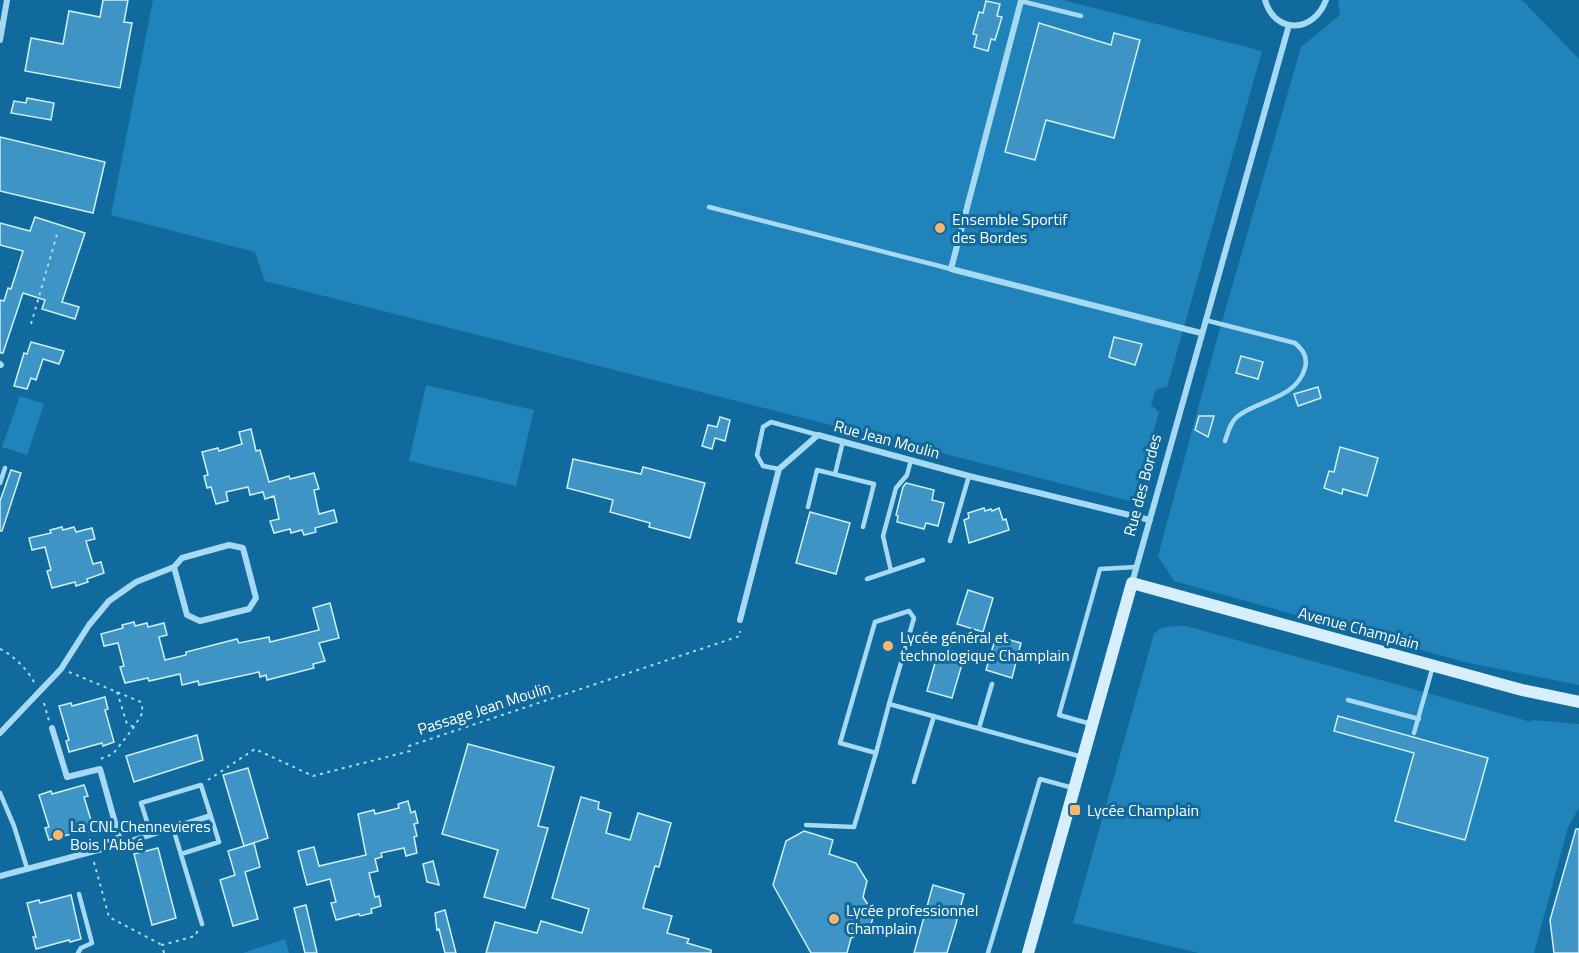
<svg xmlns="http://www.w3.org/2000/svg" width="1579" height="953" viewBox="0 0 1579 953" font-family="'Titillium Web',sans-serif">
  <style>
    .green { fill: #2084ba }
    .building { fill: #3e95c5; stroke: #cfeefe; stroke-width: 1.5 }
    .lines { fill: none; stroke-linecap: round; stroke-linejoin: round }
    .path { stroke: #a6d9f4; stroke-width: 2; stroke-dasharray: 3 4.5; stroke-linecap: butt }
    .lane { stroke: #a6d9f4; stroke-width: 4.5 }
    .street { stroke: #a6d9f4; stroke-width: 6 }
    .secondary { stroke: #d7effd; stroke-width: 12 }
    .poi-dot { fill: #ffb66a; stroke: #116a9d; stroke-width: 2 }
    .labels { text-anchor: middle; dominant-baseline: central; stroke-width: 6; stroke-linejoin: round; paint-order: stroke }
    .poi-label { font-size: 16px; fill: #fff; stroke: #116a9d; text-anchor: start }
    .street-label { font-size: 16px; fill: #fff; stroke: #116a9d }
  </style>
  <rect width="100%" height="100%" fill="#116a9d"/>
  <path class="green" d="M153 0H1063L1262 51 1167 387 1156 389 1151 405 1159 412 1134 502 265 281 255 252 111 215Z
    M1338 0H1522L1579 59V685L1464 662 1174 581 1158 556 1215 346 1301 47 1340 15Z
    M426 385 534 410 516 486 409 461Z
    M20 396 44 404 27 455 2 447Z
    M1175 626H1186L1531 722 1532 720 1579 724V808L1568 827 1534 953H1199L1073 923 1154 634 1161 628Z
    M285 939 289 953H243Z"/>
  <path class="building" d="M103 0H128L124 22 132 23 120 88 25 71 31 38 63 44 69 11 100 17Z
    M986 1 1000 4 997 16 1002 17 995 40 991 39 988 51 974 47 977 35 973 34 979 12 983 13Z
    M1039 23 1111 45 1114 33 1140 40 1114 138 1046 120 1035 160 1005 152Z
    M27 98 54 103 51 120 11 113 14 101 26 103Z
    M0 137 105 162 93 213 0 191Z
    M35 217 85 233 62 302 79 307 75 319 42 309 45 300 23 293 3 353H0V300L4 301 8 288 11 289 23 251 0 245V223L30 231Z
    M1114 337 1142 344 1135 365 1109 357Z
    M31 342 64 351 59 364 43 359 36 380 31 378 27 389 14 386 24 353 27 354Z
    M1241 356 1263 362 1258 379 1236 373Z
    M1318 387 1321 398 1298 406 1294 394Z
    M1199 416H1214L1208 437 1195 430Z
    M720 417 730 420 725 441 715 438 712 449 702 446 708 425 717 427Z
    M251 429 256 451 260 450 269 482 289 476 290 479 314 473 319 489 314 490 319 514 334 510 337 522 315 528 316 532 304 535 302 530 291 533 290 529 274 533 270 521 279 519 274 496 265 499 263 492 250 495 248 487 226 492 228 501 216 504 211 487 207 488 204 476 208 475 202 452 218 448 219 451 242 444 239 432Z
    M1340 447 1378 458 1367 496 1343 489 1342 494 1324 488 1329 471 1334 472Z
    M573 459 641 474 643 467 705 483 690 538 649 527 650 523 610 512 613 500 567 488Z
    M11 470 21 473 2 531H0V501Z
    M906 483 934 490 932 500 944 503 938 526 926 523 924 529 897 522 898 516 896 515 903 487Z
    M984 508 985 511 991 509 992 511 999 508 1003 520 1006 519 1009 530 969 543 964 520 969 518 968 513Z
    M810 512 850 523 836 574 796 563Z
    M62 527 63 530 74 527 76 532 92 528 95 539 86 541 93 564 101 562 104 573 87 579 88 582 76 586 75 582 52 588 47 571 51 570 45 547 32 550 29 538 51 533 50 530Z
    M968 590 993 598 983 632 957 624Z
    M330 603 339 638 319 643 325 661 313 664 314 668 267 680 266 675 260 677 259 672 199 685 198 681 182 685 180 674 149 681 148 678 125 683 120 667 124 666 118 643 104 646 101 634 123 628 122 625 134 622 135 626 147 623 148 627 164 623 167 635 159 637 165 660 186 655V652L237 639 239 643 269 637 270 642 319 630 313 608Z
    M996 636 1021 643 1012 678 986 670Z
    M937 656 962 664 952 698 927 691Z
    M105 697 108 709 105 710 114 742 103 746 102 743 69 752 66 741 69 740 59 706 71 703 72 706Z
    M1338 716 1488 758 1465 840 1395 821 1414 753 1334 731Z
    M197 735 203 760 134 782 126 756Z
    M468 744 554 767 538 826 548 828 525 908 484 897 498 850 442 834Z
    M248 768 268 838 244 846 223 775Z
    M84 785 88 796 84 797 94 830 82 834V831L49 840 45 828 49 827 39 795 51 791 52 794Z
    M581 797 599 802 598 809 611 813 606 833 630 840 638 813 671 823 659 867 655 866 643 908 672 916 667 933 689 939 687 943 711 950V953H486L495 922 537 933 541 921 582 933 589 909 552 898Z
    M408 801 411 813 415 811 418 823 414 824 417 836 414 837 417 853 406 856 404 848 381 853 382 857 375 859 378 871 369 873 375 897 379 896 381 906 371 909 372 913 360 916 359 914 336 920 331 903 336 902 330 879 307 885 298 851 314 847 319 866 366 855 358 814 374 810 375 814 399 808 398 804Z
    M1576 829H1579V953H1554L1550 920Z
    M804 831 833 840 829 854 856 863 867 881 863 897 874 914 870 928 851 938 847 953H811L773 885 786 841Z
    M254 843 260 867 245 872 258 919 233 926 220 880 235 875 228 851Z
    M158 848 176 918 152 925 134 854Z
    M433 861 439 885 427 882 423 864Z
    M933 885 964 894 955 927 947 953H914Z
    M71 895 81 939 70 942 69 940 36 949 33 937H36L27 903 39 900 40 903Z
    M306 905 317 953H305L294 908Z
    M445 910 456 953H445L439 929 437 930 435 913Z"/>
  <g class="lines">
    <path class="path" d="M31 324 58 231
      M0 649C13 655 27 669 34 682
      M69 672 141 702 143 712 134 727 113 754 100 759
      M117 692 127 724 134 727
      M44 703 49 721
      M208 780 255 749 313 776 410 751 409 746 740 636V631
      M94 862 109 917 162 945
      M164 953 162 945 195 936 198 930"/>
    <path class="lane" d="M1021 1 1081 16
      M709 207 951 269
      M1205 320 1295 343C1303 350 1308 357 1305 368 1296 399 1260 399 1238 416 1230 422 1228 433 1225 441
      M779 469 763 466 757 455 763 427 771 422 818 435
      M835 474 843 441
      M0 483 5 468
      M808 507 817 470 874 484 863 527
      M950 541 969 476
      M891 571 883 536 896 488 907 475 911 460
      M867 579 923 560
      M1348 700 1419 719
      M889 704 876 753 840 743 875 622 909 611 914 618 889 704 1082 757
      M1091 724 1059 715 1100 569 1136 567
      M979 728 992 684
      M1414 733 1433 666
      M914 782 934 716
      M0 793 14 826 27 868
      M806 825 854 827 876 753
      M173 828 202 924
      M151 834 141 803 201 785 219 842 181 854
      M78 953 81 948 92 943 79 894
      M988 953 1040 779 1073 788"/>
    <path class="street" d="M1265 0C1275 35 1314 33 1326 0
      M1021 1 951 269 1201 333
      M0 40 7 0
      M0 364 1 365
      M1132 583 1289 25
      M740 620 779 469 818 435 969 476 1150 520
      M52 728 67 777 100 769 121 844 210 816
      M0 733 61 669 89 625 109 601 136 582 174 567 182 558 229 545 243 548 256 598 249 609 200 621 187 615 174 567
      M0 876 121 844"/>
    <path class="secondary" d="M1028 953 1132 583 1522 690 1579 702"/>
  </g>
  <g class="poi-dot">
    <circle cx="940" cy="228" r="6"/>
    <circle cx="888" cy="646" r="6"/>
    <rect x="1069" y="804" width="12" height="12" rx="3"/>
    <circle cx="58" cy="835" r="6"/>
    <circle cx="834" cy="919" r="6"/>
  </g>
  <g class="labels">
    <g class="poi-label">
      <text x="952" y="219">Ensemble Sportif<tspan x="952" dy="18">des Bordes</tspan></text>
      <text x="900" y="637">Lycée général et<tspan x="900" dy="18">technologique Champlain</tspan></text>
      <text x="1087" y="810">Lycée Champlain</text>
      <text x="70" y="826">La CNL Chennevieres<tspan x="70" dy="18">Bois l'Abbé</tspan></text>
      <text x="846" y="910">Lycée professionnel<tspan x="846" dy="18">Champlain</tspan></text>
    </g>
    <g class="street-label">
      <text transform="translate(887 439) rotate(15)">Rue Jean Moulin</text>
      <text transform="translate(1142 485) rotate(-75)">Rue des Bordes</text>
      <text transform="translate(1359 628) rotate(15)">Avenue Champlain</text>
      <text transform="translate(484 708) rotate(-18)">Passage Jean Moulin</text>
    </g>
  </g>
</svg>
